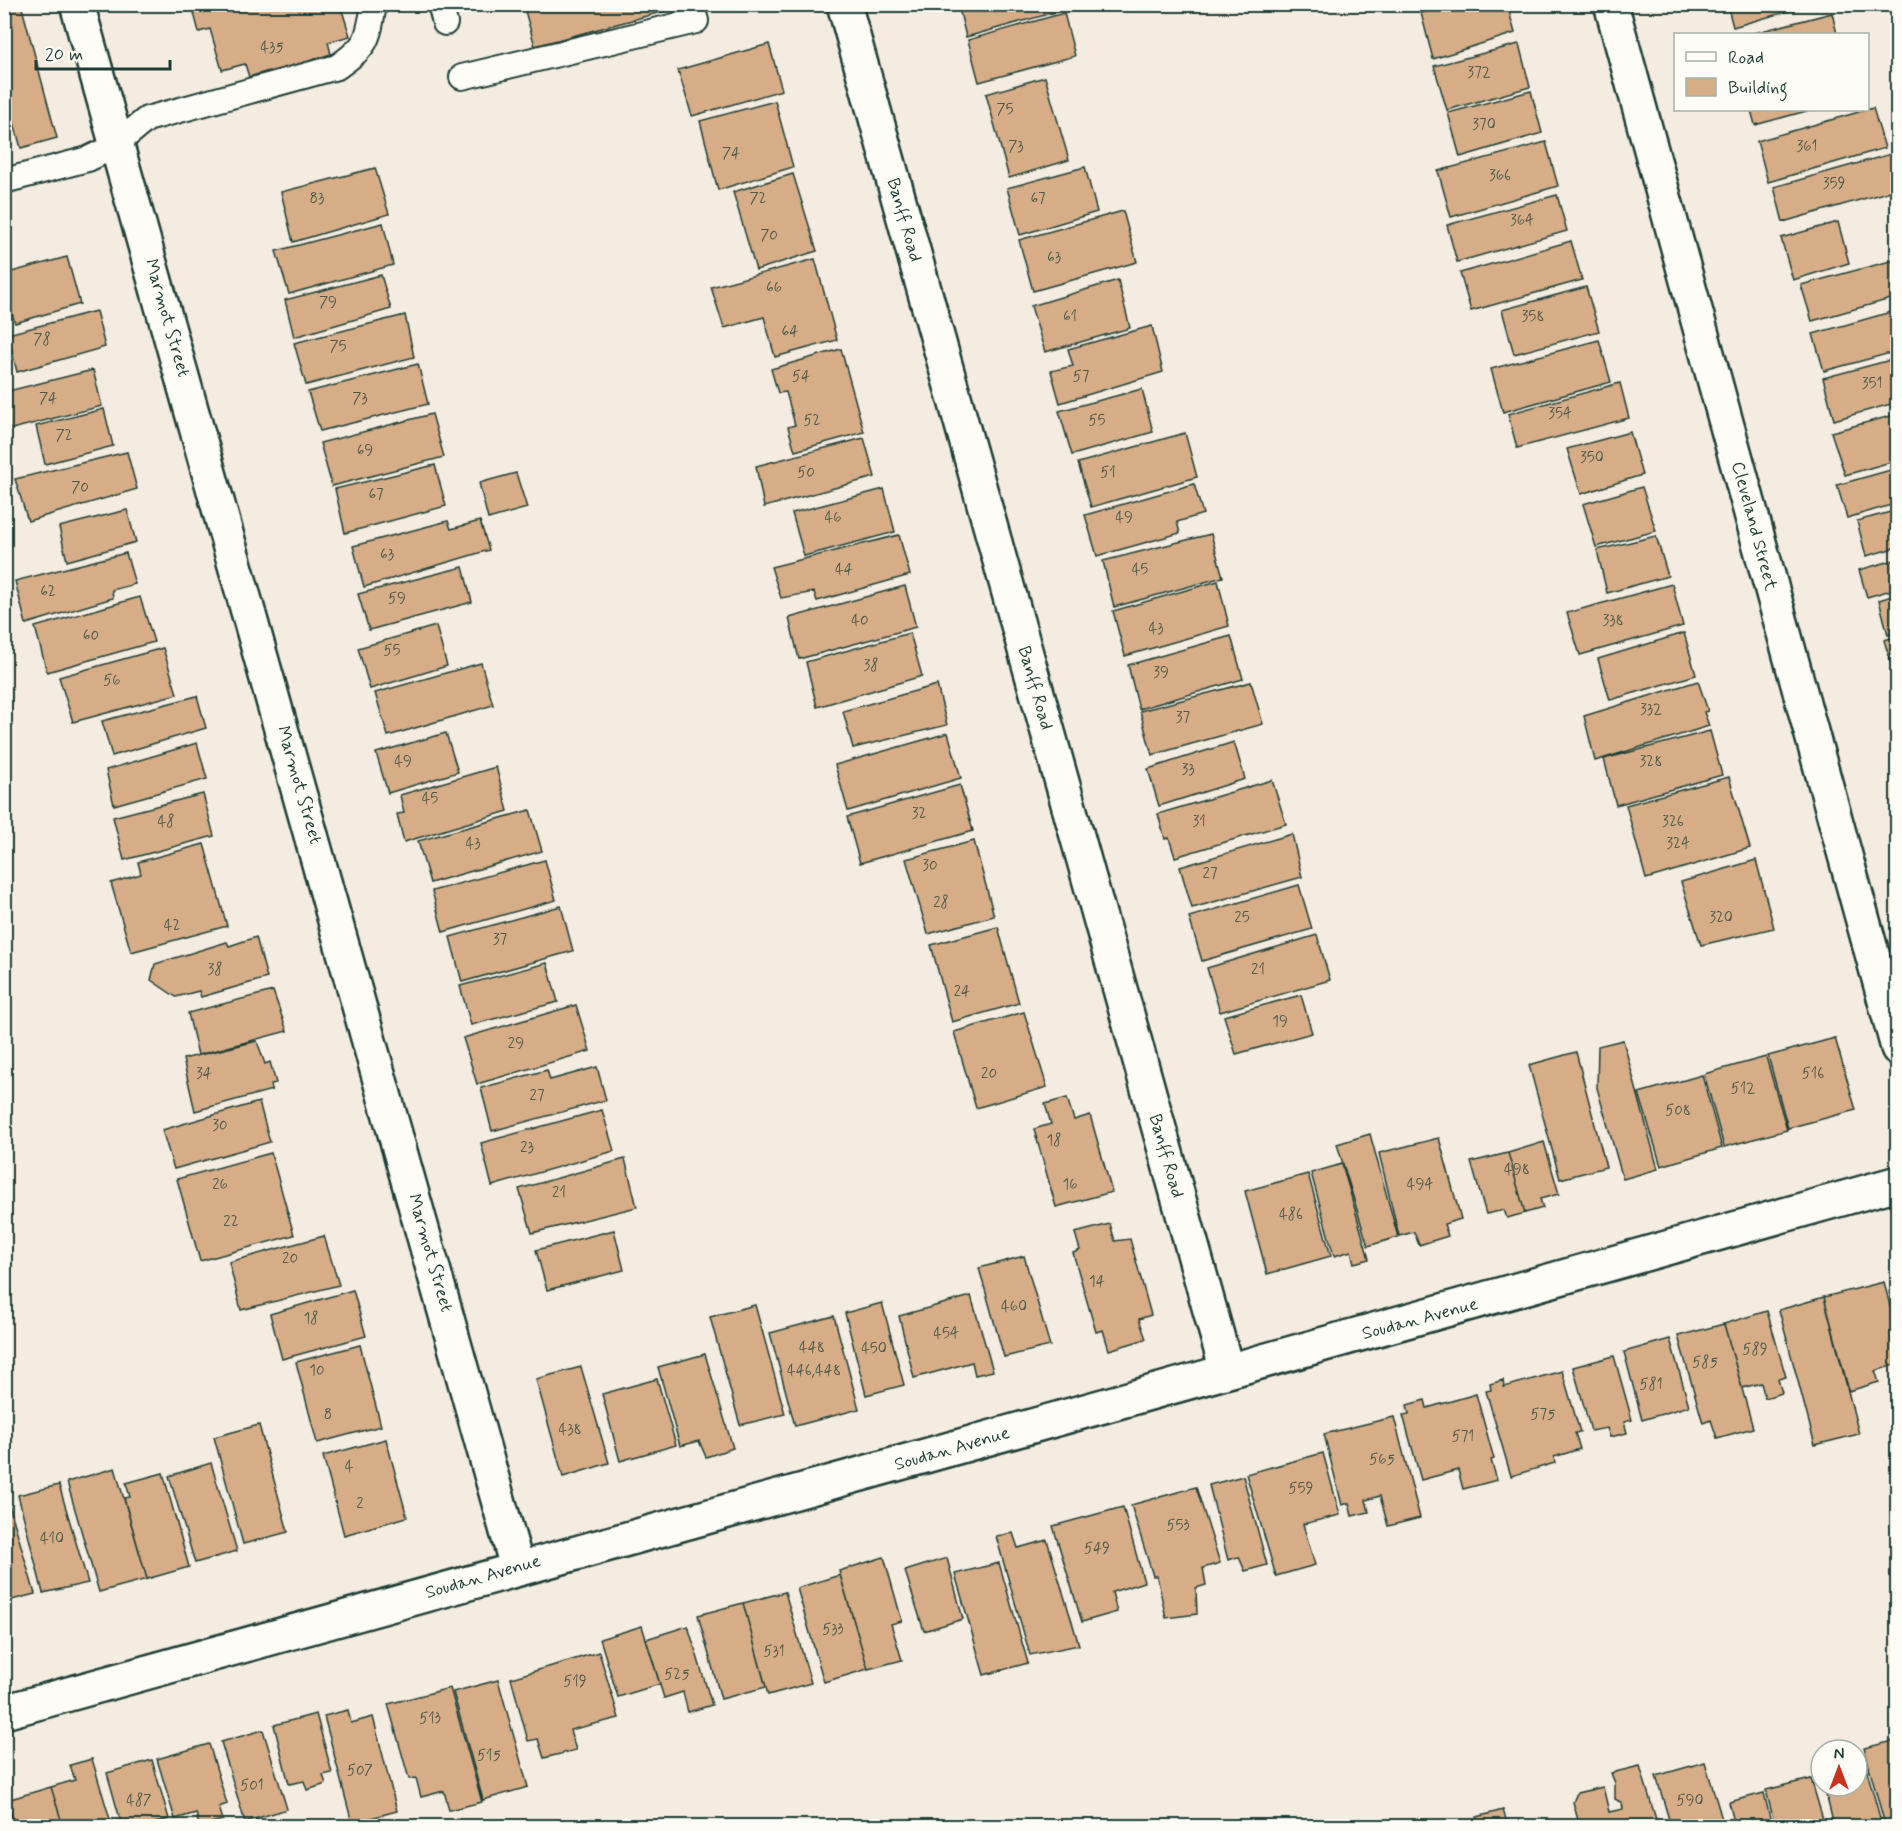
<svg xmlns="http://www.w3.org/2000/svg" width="1902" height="1831" viewBox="0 0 1902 1831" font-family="Mynerve,sans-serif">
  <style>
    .building { fill: #d6ad87; stroke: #1f3d34; stroke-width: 1.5 }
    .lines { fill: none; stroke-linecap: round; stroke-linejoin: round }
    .service-casing { stroke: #1f3d34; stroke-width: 28 }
    .minor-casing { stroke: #1f3d34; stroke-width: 38 }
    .service { stroke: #fdfcf7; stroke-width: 24 }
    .minor { stroke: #fdfcf7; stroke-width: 33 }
    .labels { text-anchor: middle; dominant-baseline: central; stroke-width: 4.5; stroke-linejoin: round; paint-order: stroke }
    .number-label { font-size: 15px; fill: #4d5949 }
    .street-label { font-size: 18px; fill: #1f3d34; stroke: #fdfcf7 }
  </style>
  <rect width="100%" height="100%" fill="#f5ece1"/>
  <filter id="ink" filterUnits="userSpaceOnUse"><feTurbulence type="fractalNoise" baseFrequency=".0167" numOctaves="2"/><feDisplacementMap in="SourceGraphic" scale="12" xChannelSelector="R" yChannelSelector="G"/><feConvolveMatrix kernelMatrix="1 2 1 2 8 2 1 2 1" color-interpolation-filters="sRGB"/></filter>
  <g filter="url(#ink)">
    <path class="building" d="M4 4H21L57 138 21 148 4 87Z
      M203 4H340L350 36 328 42 331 54 309 61 312 71 273 83 269 71 249 77 245 64 222 70 210 29 199 32 194 13 204 10Z
      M523 4H667L669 10 535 46Z
      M958 4H1074V7L966 37Z
      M1188 4H1217L1191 12Z
      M1451 4H1507L1515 33 1433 59 1421 13Z
      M1727 4H1813L1733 27Z
      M1064 13 1075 56 979 82 968 40Z
      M1832 13 1837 34H1750Z
      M769 44 782 90 692 116 678 70Z
      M1519 44 1530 87 1447 110 1434 66Z
      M1045 77 1069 160 1009 178 986 94Z
      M1531 91 1542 133 1460 157 1448 113Z
      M775 101 793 167 718 190 700 121Z
      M1873 108 1885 148 1768 182 1757 141Z
      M1751 110H1810L1755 125Z
      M1546 142 1558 186 1451 217 1438 171Z
      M1898 152V189L1783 222 1774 187Z
      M1085 167 1097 212 1020 235 1007 188Z
      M375 168 389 214 293 242 281 192Z
      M793 174 817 251 756 270 733 192Z
      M1557 195 1567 231 1457 262 1447 225Z
      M1123 211 1137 262 1033 291 1019 240Z
      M1838 222 1849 263 1793 280 1781 238Z
      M383 223 393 265 289 294 276 251Z
      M1571 241 1582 280 1471 311 1460 273Z
      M67 257 80 304 15 323 4 287V274Z
      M815 259 837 340 775 357 764 317 724 328 711 287Z
      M1898 259V297L1812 321 1801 285Z
      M381 275 391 309 294 337 285 300Z
      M1118 280 1130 328 1045 352 1031 306Z
      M1586 287 1599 331 1514 354 1502 310Z
      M1898 310V351L1824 371 1813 334Z
      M96 311 105 347 17 372 8 334Z
      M405 315 414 357 306 385 294 343Z
      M1152 326 1163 372 1060 403 1051 371 1073 366 1068 349Z
      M1599 340 1611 382 1503 412 1491 369Z
      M841 349 864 432 795 451 788 427 795 425 786 392 778 393 771 369Z
      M1898 358V402L1834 420 1823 378Z
      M418 364 428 404 320 431 308 392Z
      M93 370 102 406 4 431V392Z
      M1620 383 1629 418 1517 448 1508 414Z
      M1142 389 1153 432 1072 455 1059 411Z
      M104 409 113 446 45 464 36 426Z
      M432 414 444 457 332 486 320 443Z
      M1898 414V460L1845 475 1831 432Z
      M1630 432 1642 475 1581 494 1567 449Z
      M1185 433 1197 477 1091 507 1078 463Z
      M864 438 875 477 764 507 756 466Z
      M127 452 137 489 28 521 15 479Z
      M435 465 446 506 345 533 335 489Z
      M1898 468V503L1847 518 1837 485Z
      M516 473 527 508 488 519 479 483Z
      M1194 484 1203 514 1177 522 1180 533 1097 556 1085 515Z
      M1642 487 1656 531 1596 547 1583 504Z
      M884 489 895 532 804 556 792 513Z
      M127 510 136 542 67 561 59 527Z
      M1898 510V547L1866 556 1857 521Z
      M448 521 451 529 480 521 489 550 364 587 353 546Z
      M1211 534 1223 577 1114 607 1103 561Z
      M899 535 910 575 817 601 814 592 781 598 771 567Z
      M1656 536 1668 576 1607 593 1597 550Z
      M126 553 135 584 112 590 113 598 26 624 15 581Z
      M1898 559V588L1867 597 1859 570Z
      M463 567 472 602 369 630 358 594Z
      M1218 581 1229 626 1125 656 1113 611Z
      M1672 584 1683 626 1580 655 1567 613Z
      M905 586 916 627 799 659 789 618Z
      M1898 594V632L1888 635 1879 600Z
      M140 597 154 642 47 672 35 627Z
      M436 626 447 666 370 689 358 648Z
      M910 633 922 676 817 707 806 662Z
      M1684 633 1696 675 1610 700 1598 659Z
      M1231 636 1243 679 1139 709 1128 665Z
      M1898 636V673L1894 674 1884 640Z
      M163 648 177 694 73 722 59 677Z
      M481 663 493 705 388 736 375 693Z
      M1698 681 1708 711 1704 712 1709 726 1595 761 1584 716Z
      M1251 682 1263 724 1152 755 1140 711Z
      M937 685 947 725 853 748 843 711Z
      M1898 691V716L1891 693Z
      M197 696 206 728 112 756 102 721Z
      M1710 731 1722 775 1616 805 1604 759Z
      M446 733 458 772 388 793 376 753Z
      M948 733 961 778 848 811 835 765Z
      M1234 742 1245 779 1159 806 1148 769Z
      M197 743 207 779 114 805 106 770Z
      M496 767 508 811 404 842 397 814 404 813 400 795Z
      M1729 777 1750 848 1646 879 1626 805Z
      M1272 780 1286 824 1175 857 1169 838 1165 839 1158 814Z
      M960 785 973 831 860 863 847 817Z
      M203 794 214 836 124 860 113 817Z
      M530 810 542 851 430 883 418 841Z
      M1292 834 1302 877 1192 908 1180 867Z
      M974 841 994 916 928 934 906 859Z
      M204 844 227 926 131 952 111 883 141 874 138 862Z
      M545 860 556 900 443 932 432 891Z
      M1756 860 1774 928 1701 945 1681 882Z
      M1299 885 1312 929 1202 961 1189 917Z
      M561 906 573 951 462 982 450 937Z
      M998 927 1019 1003 952 1022 931 945Z
      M1317 935 1330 980 1220 1012 1207 968Z
      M256 937 267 978 201 997 199 991 176 997 151 980 155 964 227 942 229 946Z
      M547 963 558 1002 471 1025 460 986Z
      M273 991 287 1031 198 1055 188 1013Z
      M1301 995 1312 1033 1236 1054 1224 1016Z
      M576 1005 590 1051 477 1084 463 1038Z
      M1024 1012 1047 1087 976 1108 954 1032Z
      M1835 1038 1856 1110 1788 1128 1768 1056Z
      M1623 1040 1658 1169 1623 1179 1597 1088 1598 1046Z
      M257 1041 265 1064 270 1062 276 1083 271 1084 272 1090 195 1111 183 1059Z
      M1576 1052 1606 1167 1560 1179 1529 1065Z
      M1766 1057 1787 1130 1724 1147 1704 1074Z
      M597 1067 606 1100 492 1131 481 1088 547 1070 550 1080Z
      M1702 1075 1722 1148 1661 1166 1639 1093Z
      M1067 1098 1074 1120 1090 1115 1112 1192 1056 1207 1034 1129 1051 1124 1045 1104Z
      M259 1102 270 1142 174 1169 162 1130Z
      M602 1110 614 1151 492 1186 481 1143Z
      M1370 1134 1398 1237 1368 1246 1337 1144Z
      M1439 1138 1461 1219 1444 1224 1448 1236 1419 1245 1414 1232 1399 1236 1379 1153Z
      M1544 1142 1559 1194 1540 1199 1543 1208 1525 1213 1508 1153Z
      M271 1153 294 1235 200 1261 177 1179Z
      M1508 1153 1525 1213 1507 1218 1504 1210 1486 1214 1471 1162Z
      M625 1159 637 1207 532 1233 519 1189Z
      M1342 1164 1369 1259 1354 1263 1351 1251 1334 1256 1311 1173Z
      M1308 1174 1331 1256 1267 1274 1245 1191Z
      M1110 1224 1115 1241 1130 1239 1151 1315 1139 1319 1146 1339 1109 1350 1103 1330 1096 1332 1073 1253 1080 1250 1075 1233Z
      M614 1230 624 1270 547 1290 536 1250Z
      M324 1236 339 1285 241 1310 229 1262Z
      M1024 1256 1050 1346 1004 1357 979 1268Z
      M1884 1282 1898 1338V1364L1875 1371 1879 1382 1849 1391 1824 1297Z
      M353 1290 366 1336 282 1359 270 1314Z
      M971 1296 993 1371 975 1375 972 1362 914 1378 899 1316Z
      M1824 1297 1859 1434 1815 1445 1779 1310Z
      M882 1303 904 1385 866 1395 845 1313Z
      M755 1305 785 1414 740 1425 710 1317Z
      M1767 1311 1786 1377 1778 1379 1782 1393 1765 1398 1761 1383 1742 1388 1724 1324Z
      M834 1316 859 1409 795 1426 770 1333Z
      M1724 1324 1753 1428 1717 1438 1711 1420 1703 1423 1678 1336Z
      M1670 1339 1689 1406 1642 1420 1624 1352Z
      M360 1345 381 1426 317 1443 296 1362Z
      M705 1354 733 1448 706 1457 699 1441 680 1446 658 1367Z
      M1614 1356 1632 1420 1624 1422 1627 1433 1610 1437 1607 1428 1591 1431 1573 1367Z
      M581 1367 609 1463 563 1477 536 1379Z
      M1562 1371 1580 1432 1575 1433 1580 1449 1554 1457 1555 1463 1511 1476 1486 1391 1491 1390 1490 1384 1503 1380 1504 1387Z
      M657 1379 676 1445 620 1461 602 1394Z
      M1476 1394 1494 1459 1491 1460 1497 1480 1463 1489 1458 1470 1421 1480 1403 1415 1409 1414 1407 1405 1425 1400 1427 1408Z
      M1394 1417 1420 1518 1388 1526 1380 1496 1366 1500 1369 1512 1352 1516 1349 1503 1342 1505 1324 1434Z
      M259 1425 288 1532 243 1544 214 1437Z
      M386 1439 407 1517 344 1535 323 1456Z
      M1323 1453 1340 1515 1303 1524 1315 1565 1276 1576 1246 1474Z
      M211 1463 237 1551 195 1563 169 1476Z
      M115 1468 147 1579 99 1592 67 1482Z
      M163 1473 189 1567 147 1579 124 1498 130 1497 126 1483Z
      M1243 1476 1267 1565 1245 1571 1239 1557 1228 1560 1209 1485Z
      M59 1485 88 1583 43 1593 18 1495Z
      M1196 1487 1220 1563 1203 1568 1206 1585 1196 1588 1197 1614 1166 1618 1157 1576H1153L1131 1505Z
      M8 1501 35 1594 4 1602V1502Z
      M1123 1507 1144 1582 1112 1592 1117 1612 1082 1622 1053 1526Z
      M1898 1508V1536L1891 1510Z
      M1013 1533 1018 1548 1047 1540 1079 1645 1030 1655 996 1536Z
      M884 1557 902 1621 891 1624 902 1660 868 1669 839 1571Z
      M947 1558 963 1619 924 1631 905 1571Z
      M999 1563 1028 1663 984 1675 955 1574Z
      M840 1575 868 1669 824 1682 797 1588Z
      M785 1592 811 1683 768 1695 743 1603Z
      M743 1603 766 1687 721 1699 698 1615Z
      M642 1626 660 1684 618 1697 600 1639Z
      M688 1626 712 1705 688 1712 683 1692 664 1698 646 1639Z
      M599 1652 619 1718 570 1730 576 1750 544 1758 538 1739 528 1741 511 1678Z
      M498 1680 528 1787 483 1800 453 1692Z
      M450 1688 482 1802 449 1810 444 1791 421 1797 416 1778 409 1779 388 1704Z
      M348 1710 351 1723 373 1717 397 1811 352 1823 324 1716Z
      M316 1714 332 1773 323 1775 326 1784 307 1790 304 1781 289 1784 274 1725Z
      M263 1730 287 1809 245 1822 221 1742Z
      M1898 1740V1821L1885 1825 1864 1748Z
      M209 1744 227 1804 219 1807 223 1820 199 1826 196 1813 175 1819 157 1759Z
      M92 1759 112 1826H63L51 1787 75 1780 70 1765Z
      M152 1760 169 1819 143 1826H122L107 1773Z
      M1705 1762 1724 1826H1671L1656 1776Z
      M1640 1766 1658 1826H1570L1569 1824 1578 1820 1573 1802 1577 1793 1603 1787 1609 1812 1623 1809 1622 1803 1615 1799V1783L1611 1773Z
      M1866 1767 1882 1825 1834 1826 1824 1786H1857V1769Z
      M1811 1779 1825 1826H1775L1766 1790Z
      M51 1787 63 1826H15L7 1800Z
      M1764 1793 1772 1826H1735L1729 1802Z
      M1503 1810 1508 1826H1480L1477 1817Z
      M1561 1822 1562 1826H1543Z"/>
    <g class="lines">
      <g class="service-casing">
        <path id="service" d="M440 4 445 23
          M462 77 696 21 691 4
          M4 181 88 159 111 148 147 119 337 67C368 45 368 41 374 4"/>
      </g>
      <g class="minor-casing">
        <path id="minor" d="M77 4 517 1567
          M844 4 1227 1371
          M1611 4 1898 1048
          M4 1712C635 1534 1268 1365 1898 1183"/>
      </g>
      <use href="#service" class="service"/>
      <use href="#minor" class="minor"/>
    </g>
  </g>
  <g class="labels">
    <g class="number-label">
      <text x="272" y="48">435</text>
      <text x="1479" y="73">372</text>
      <text x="1005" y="110">75</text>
      <text x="1484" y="125">370</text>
      <text x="1016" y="147">73</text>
      <text x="1807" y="147">361</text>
      <text x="731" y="154">74</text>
      <text x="1500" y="176">366</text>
      <text x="1834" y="184">359</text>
      <text x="317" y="199">83</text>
      <text x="758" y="199">72</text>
      <text x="1038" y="199">67</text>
      <text x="1522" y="221">364</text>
      <text x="769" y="236">70</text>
      <text x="1054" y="258">63</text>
      <text x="774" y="288">66</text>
      <text x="328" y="303">79</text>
      <text x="1070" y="317">61</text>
      <text x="1533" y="317">358</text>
      <text x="790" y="332">64</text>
      <text x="42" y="340">78</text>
      <text x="338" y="347">75</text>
      <text x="801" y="377">54</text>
      <text x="1081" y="377">57</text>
      <text x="1872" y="384">351</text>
      <text x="48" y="399">74</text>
      <text x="360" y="399">73</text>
      <text x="1560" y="414">354</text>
      <text x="812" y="421">52</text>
      <text x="1097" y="421">55</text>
      <text x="64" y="436">72</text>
      <text x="365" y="451">69</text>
      <text x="1592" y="458">350</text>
      <text x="806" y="473">50</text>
      <text x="1108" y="473">51</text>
      <text x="80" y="488">70</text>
      <text x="376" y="495">67</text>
      <text x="833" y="518">46</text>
      <text x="1124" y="518">49</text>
      <text x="387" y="555">63</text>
      <text x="844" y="570">44</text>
      <text x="1140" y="570">45</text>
      <text x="48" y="592">62</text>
      <text x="397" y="599">59</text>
      <text x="860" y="621">40</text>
      <text x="1613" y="621">338</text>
      <text x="1156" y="629">43</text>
      <text x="91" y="636">60</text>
      <text x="392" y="651">55</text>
      <text x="871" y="666">38</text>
      <text x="1161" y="673">39</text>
      <text x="112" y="681">56</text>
      <text x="1651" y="710">332</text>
      <text x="1183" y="718">37</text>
      <text x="403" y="762">49</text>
      <text x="1651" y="762">328</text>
      <text x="1188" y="770">33</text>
      <text x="430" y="799">45</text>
      <text x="919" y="814">32</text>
      <text x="166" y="822">48</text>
      <text x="1199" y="822">31</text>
      <text x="1673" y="822">326</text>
      <text x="473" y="844">43</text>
      <text x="1678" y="844">324</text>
      <text x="930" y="866">30</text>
      <text x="1210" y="874">27</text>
      <text x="941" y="903">28</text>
      <text x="1242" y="918">25</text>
      <text x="1721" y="918">320</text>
      <text x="172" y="926">42</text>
      <text x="500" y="940">37</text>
      <text x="215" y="970">38</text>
      <text x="1258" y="970">21</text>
      <text x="962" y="992">24</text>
      <text x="1280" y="1022">19</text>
      <text x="516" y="1044">29</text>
      <text x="204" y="1074">34</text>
      <text x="989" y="1074">20</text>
      <text x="1813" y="1074">516</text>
      <text x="1743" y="1089">512</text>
      <text x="537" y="1096">27</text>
      <text x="1678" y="1111">508</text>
      <text x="220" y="1126">30</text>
      <text x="1054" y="1141">18</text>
      <text x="527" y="1148">23</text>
      <text x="1517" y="1170">498</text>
      <text x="220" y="1185">26</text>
      <text x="1070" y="1185">16</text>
      <text x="1420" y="1185">494</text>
      <text x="559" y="1193">21</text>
      <text x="1291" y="1215">486</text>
      <text x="231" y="1222">22</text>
      <text x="290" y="1259">20</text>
      <text x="1097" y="1282">14</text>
      <text x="1014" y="1307">460</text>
      <text x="311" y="1319">18</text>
      <text x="946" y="1334">454</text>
      <text x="812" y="1348">448</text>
      <text x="874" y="1349">450</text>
      <text x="1755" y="1350">589</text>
      <text x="1705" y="1363">585</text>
      <text x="317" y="1371">10</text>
      <text x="814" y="1371">446,448</text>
      <text x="1651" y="1385">581</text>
      <text x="328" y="1415">8</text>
      <text x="1543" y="1415">575</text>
      <text x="570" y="1430">438</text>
      <text x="1463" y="1437">571</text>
      <text x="1382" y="1460">565</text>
      <text x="349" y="1467">4</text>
      <text x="1301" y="1489">559</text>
      <text x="360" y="1504">2</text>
      <text x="1178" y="1526">553</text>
      <text x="52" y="1539">410</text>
      <text x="1097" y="1549">549</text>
      <text x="833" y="1630">533</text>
      <text x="774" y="1652">531</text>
      <text x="677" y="1675">525</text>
      <text x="575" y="1682">519</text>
      <text x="430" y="1719">513</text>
      <text x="489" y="1756">515</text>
      <text x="360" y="1771">507</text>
      <text x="252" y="1786">501</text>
      <text x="139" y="1801">487</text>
      <text x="1690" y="1801">590</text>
    </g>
    <g class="street-label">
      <text transform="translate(904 220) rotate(74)">Banff Road</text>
      <text transform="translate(167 318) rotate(74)">Marmot Street</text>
      <text transform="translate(1754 526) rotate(75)">Cleveland Street</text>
      <text transform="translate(1035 688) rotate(74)">Banff Road</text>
      <text transform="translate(299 785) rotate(74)">Marmot Street</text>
      <text transform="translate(1166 1156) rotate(74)">Banff Road</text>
      <text transform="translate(430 1253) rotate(74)">Marmot Street</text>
      <text transform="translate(1420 1319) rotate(-15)">Soudan Avenue</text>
      <text transform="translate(952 1449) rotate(-16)">Soudan Avenue</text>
      <text transform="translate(483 1577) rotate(-16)">Soudan Avenue</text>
    </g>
  </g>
  <rect width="1902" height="1831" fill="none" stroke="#fdfcf7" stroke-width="24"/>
  <rect x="12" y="12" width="1878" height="1807" fill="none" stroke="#1f3d34" stroke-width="2" filter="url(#ink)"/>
  <rect x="1674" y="33" width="195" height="78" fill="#fdfcf7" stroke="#a4b0a9" stroke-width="1.5"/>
  <rect x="1686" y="52" width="30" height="9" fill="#fdfcf7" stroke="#a4b0a9" stroke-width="1.5"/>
  <text x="1728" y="63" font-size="18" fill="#1f3d34">Road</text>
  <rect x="1686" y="78" width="30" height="18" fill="#d6ad87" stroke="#a4b0a9" stroke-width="1.5"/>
  <text x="1728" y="93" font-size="18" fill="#1f3d34">Building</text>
  <g transform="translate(1839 1768)"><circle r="28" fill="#fdfcf7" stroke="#a4b0a9" stroke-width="1.5"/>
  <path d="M0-4.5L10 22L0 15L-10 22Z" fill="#c8321e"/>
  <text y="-9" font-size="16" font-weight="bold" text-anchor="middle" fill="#1f3d34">N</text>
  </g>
  <path d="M36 60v9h134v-9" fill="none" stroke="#1f3d34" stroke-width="3"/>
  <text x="45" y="60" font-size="18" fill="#1f3d34" stroke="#fdfcf7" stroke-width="4.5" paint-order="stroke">20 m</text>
</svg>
